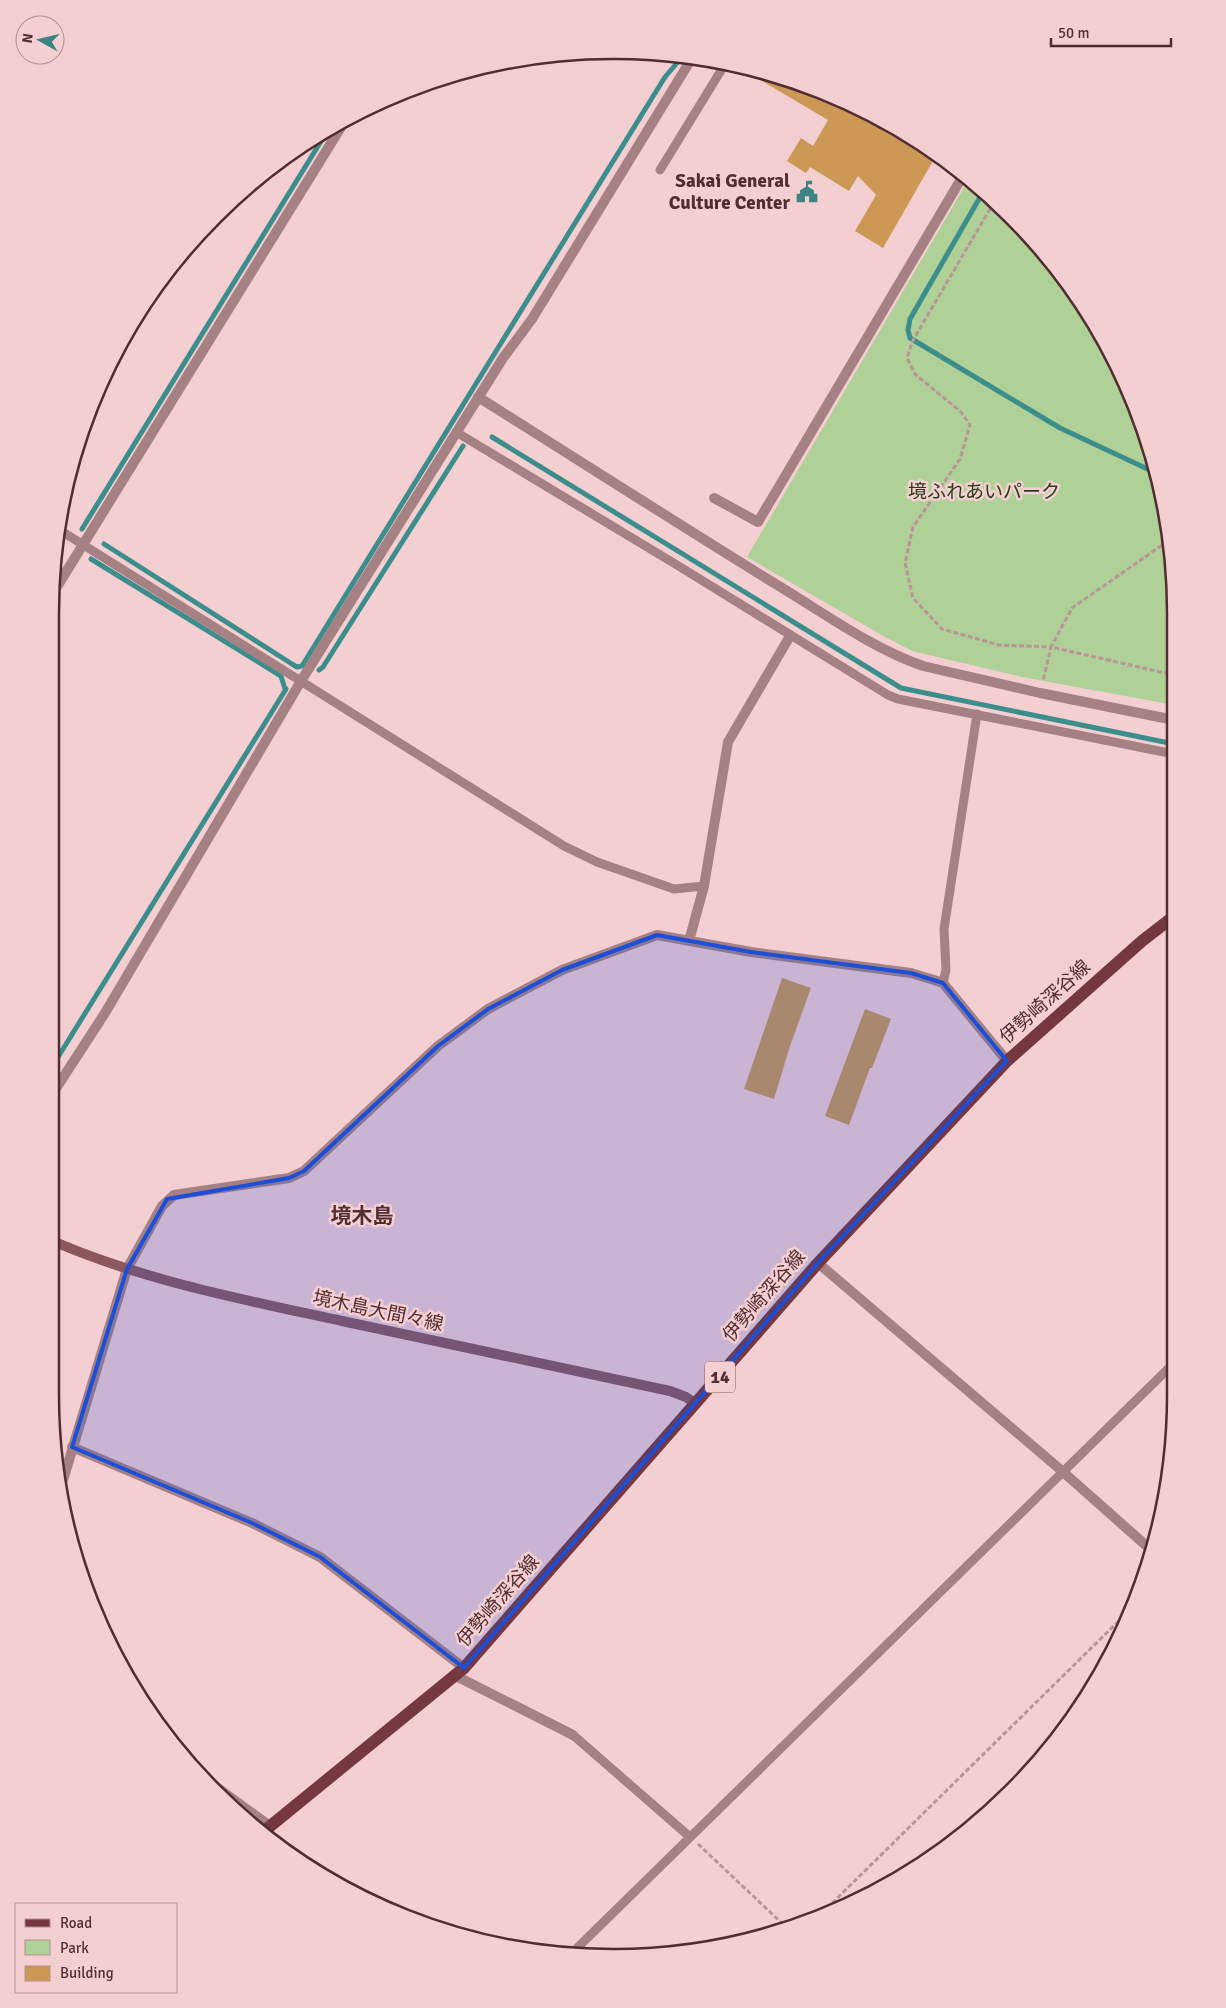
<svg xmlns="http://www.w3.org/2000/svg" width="1226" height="2008" viewBox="0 0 1226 2008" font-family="Signika,'Noto Sans JP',sans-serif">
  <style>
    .green { fill: #afd097 }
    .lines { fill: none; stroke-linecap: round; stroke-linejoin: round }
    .stream { stroke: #3b8e8c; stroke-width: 5 }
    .building { fill: #cb9856 }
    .path { stroke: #b99598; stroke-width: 3; stroke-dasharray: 5 2.5; stroke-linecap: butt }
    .service { stroke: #a68184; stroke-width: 9 }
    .pedestrian { stroke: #a68184; stroke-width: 10 }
    .minor { stroke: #a68184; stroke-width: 10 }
    .tertiary { stroke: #a68184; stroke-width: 10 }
    .secondary { stroke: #8b565c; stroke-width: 10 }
    .primary { stroke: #753740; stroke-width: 12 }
    .marked { fill: #1d4ed8; fill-opacity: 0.2; stroke: #1d4ed8; stroke-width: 4; stroke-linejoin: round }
    .labels { text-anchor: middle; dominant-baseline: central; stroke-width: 5; stroke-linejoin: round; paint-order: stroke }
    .shield { fill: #f4cfd2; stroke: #815e61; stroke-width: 1 }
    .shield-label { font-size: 18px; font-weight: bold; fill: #502d31 }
    .poi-label { font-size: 19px; font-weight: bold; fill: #502d31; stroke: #f4cfd2; text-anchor: end }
    .park-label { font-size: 19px; fill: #273c16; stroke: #f4cfd2 }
    .street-label { font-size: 19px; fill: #502d31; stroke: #f4cfd2 }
    .quarter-label { font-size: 21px; font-weight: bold; fill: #502d31; stroke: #f4cfd2 }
    .rim { fill: none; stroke: #502d31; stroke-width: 2.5 }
  </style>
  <rect width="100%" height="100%" fill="#f4cfd2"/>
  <path class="green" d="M969 179 1036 242 1101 332 1146 432 1175 576 1174 705 1022 677 912 651 885 637 747 557Z"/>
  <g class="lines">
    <path class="stream" d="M983 192 910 319 908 330 910 338 1060 428 1154 472
      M492 437 901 688 1174 744
      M82 529 331 125
      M104 544 292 664 297 667 302 666 665 77 682 57
      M91 559 281 676 285 689
      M319 670 323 667 463 446
      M55 1060 58 1057 286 689"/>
  </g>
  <path class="building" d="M747 67 758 69 862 108 937 154 883 248 855 231 876 195 858 176 849 191 810 167 806 173 787 161 801 138 813 146 828 120 745 71Z
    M782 978 811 988 790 1046 774 1099 744 1089Z
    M865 1009 891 1019 872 1068H870L849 1125 825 1116Z"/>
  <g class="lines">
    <path class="path" d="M994 202 912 342 907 358 915 374 961 412 970 425 960 459 913 527 905 563 913 598 942 629 999 645 1051 647 1043 681
      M1168 541 1072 608 1051 647 1174 675
      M698 1844 788 1929
      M816 1919 1135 1605"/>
    <path class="service" d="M660 170 725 64
      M456 432 677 565 888 695 898 699 1174 754
      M58 529 564 846 597 862 674 889 704 886
      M943 983 946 970 944 929 977 714
      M573 1735 690 1837
      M571 1954 1172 1365"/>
    <path class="pedestrian" d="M714 498 758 522 964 174"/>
    <path class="minor" d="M55 590 346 119
      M689 941 704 886 728 742 790 636
      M55 1090 105 1013 301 681 503 358 532 319
      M818 1263 1062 1471 1150 1549
      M72 1447 252 1523 320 1557 464 1668
      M60 1490 127 1269 162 1206 174 1195 289 1178 304 1171 438 1046 488 1009 562 970 657 935 751 952 911 973 934 980 943 983 1007 1061
      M456 1676 573 1735
      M197 1773 270 1826"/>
    <path class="tertiary" d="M532 319 692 58
      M478 397C577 459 675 522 774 583 821 611 871 648 923 666L1040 693 1174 720"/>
    <path class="secondary" d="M55 1242C146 1281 245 1300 342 1321 451 1344 561 1368 670 1391L686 1397 696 1404"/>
    <path class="primary" d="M263 1832 464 1668 818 1263 1007 1061 1142 941 1173 917"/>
  </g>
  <path class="marked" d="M657 935 751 952 911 973 943 983 1007 1061 818 1263 464 1668 320 1557 252 1523 72 1447 127 1269 167 1199 289 1178 304 1171 438 1046 488 1009 562 970Z"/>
  <defs>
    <g id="civic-bare" transform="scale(1.725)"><path d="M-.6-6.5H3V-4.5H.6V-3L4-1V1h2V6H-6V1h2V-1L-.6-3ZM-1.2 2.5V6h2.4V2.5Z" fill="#3c8482" stroke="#f4cfd2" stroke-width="2.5" paint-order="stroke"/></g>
  </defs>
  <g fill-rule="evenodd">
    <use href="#civic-bare" x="807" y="192"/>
  </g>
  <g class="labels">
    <rect class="shield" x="705" y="1361.5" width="30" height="31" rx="4"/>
    <g class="shield-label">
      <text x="720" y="1377">14</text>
    </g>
    <g class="poi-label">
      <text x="790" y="181">Sakai General<tspan x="790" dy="22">Culture Center</tspan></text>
    </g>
    <g class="park-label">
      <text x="984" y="492">境ふれあいパーク</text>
    </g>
    <g class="street-label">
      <text transform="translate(1045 1002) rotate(-42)">伊勢崎深谷線</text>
      <text transform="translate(764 1296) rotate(-49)">伊勢崎深谷線</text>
      <text transform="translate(378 1311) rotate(12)">境木島大間々線</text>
      <text transform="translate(498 1601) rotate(-49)">伊勢崎深谷線</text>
    </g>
    <g class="quarter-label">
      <text x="362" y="1216">境木島</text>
    </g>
  </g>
  <path d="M0 0H1226V2008H0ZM613 59H613A554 554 0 0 1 1167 613V1395A554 554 0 0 1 613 1949H613A554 554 0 0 1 59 1395V613A554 554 0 0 1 613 59Z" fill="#f4cfd2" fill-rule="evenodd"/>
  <path class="rim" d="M613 59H613A554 554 0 0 1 1167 613V1395A554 554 0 0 1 613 1949H613A554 554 0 0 1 59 1395V613A554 554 0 0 1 613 59Z"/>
  <rect x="15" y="1903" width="162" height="90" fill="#f4cfd2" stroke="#b28e92"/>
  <rect x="25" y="1919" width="25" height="8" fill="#753740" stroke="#b28e92"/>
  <text x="60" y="1928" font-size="15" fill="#502d31">Road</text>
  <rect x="25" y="1940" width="25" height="15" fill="#afd097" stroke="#b28e92"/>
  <text x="60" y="1953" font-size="15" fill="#502d31">Park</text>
  <rect x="25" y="1966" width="25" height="15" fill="#cb9856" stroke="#b28e92"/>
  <text x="60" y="1978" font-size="15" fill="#502d31">Building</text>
  <g transform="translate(40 40) rotate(278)"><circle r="24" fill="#f4cfd2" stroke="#b28e92"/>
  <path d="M0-4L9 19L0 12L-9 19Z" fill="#3c8482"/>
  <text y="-8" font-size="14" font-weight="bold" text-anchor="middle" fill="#502d31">N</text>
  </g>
  <path d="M1051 38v8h120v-8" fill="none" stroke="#502d31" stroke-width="2.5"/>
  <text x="1058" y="38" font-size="15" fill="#502d31" stroke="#f4cfd2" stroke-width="4" paint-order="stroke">50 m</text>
</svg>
